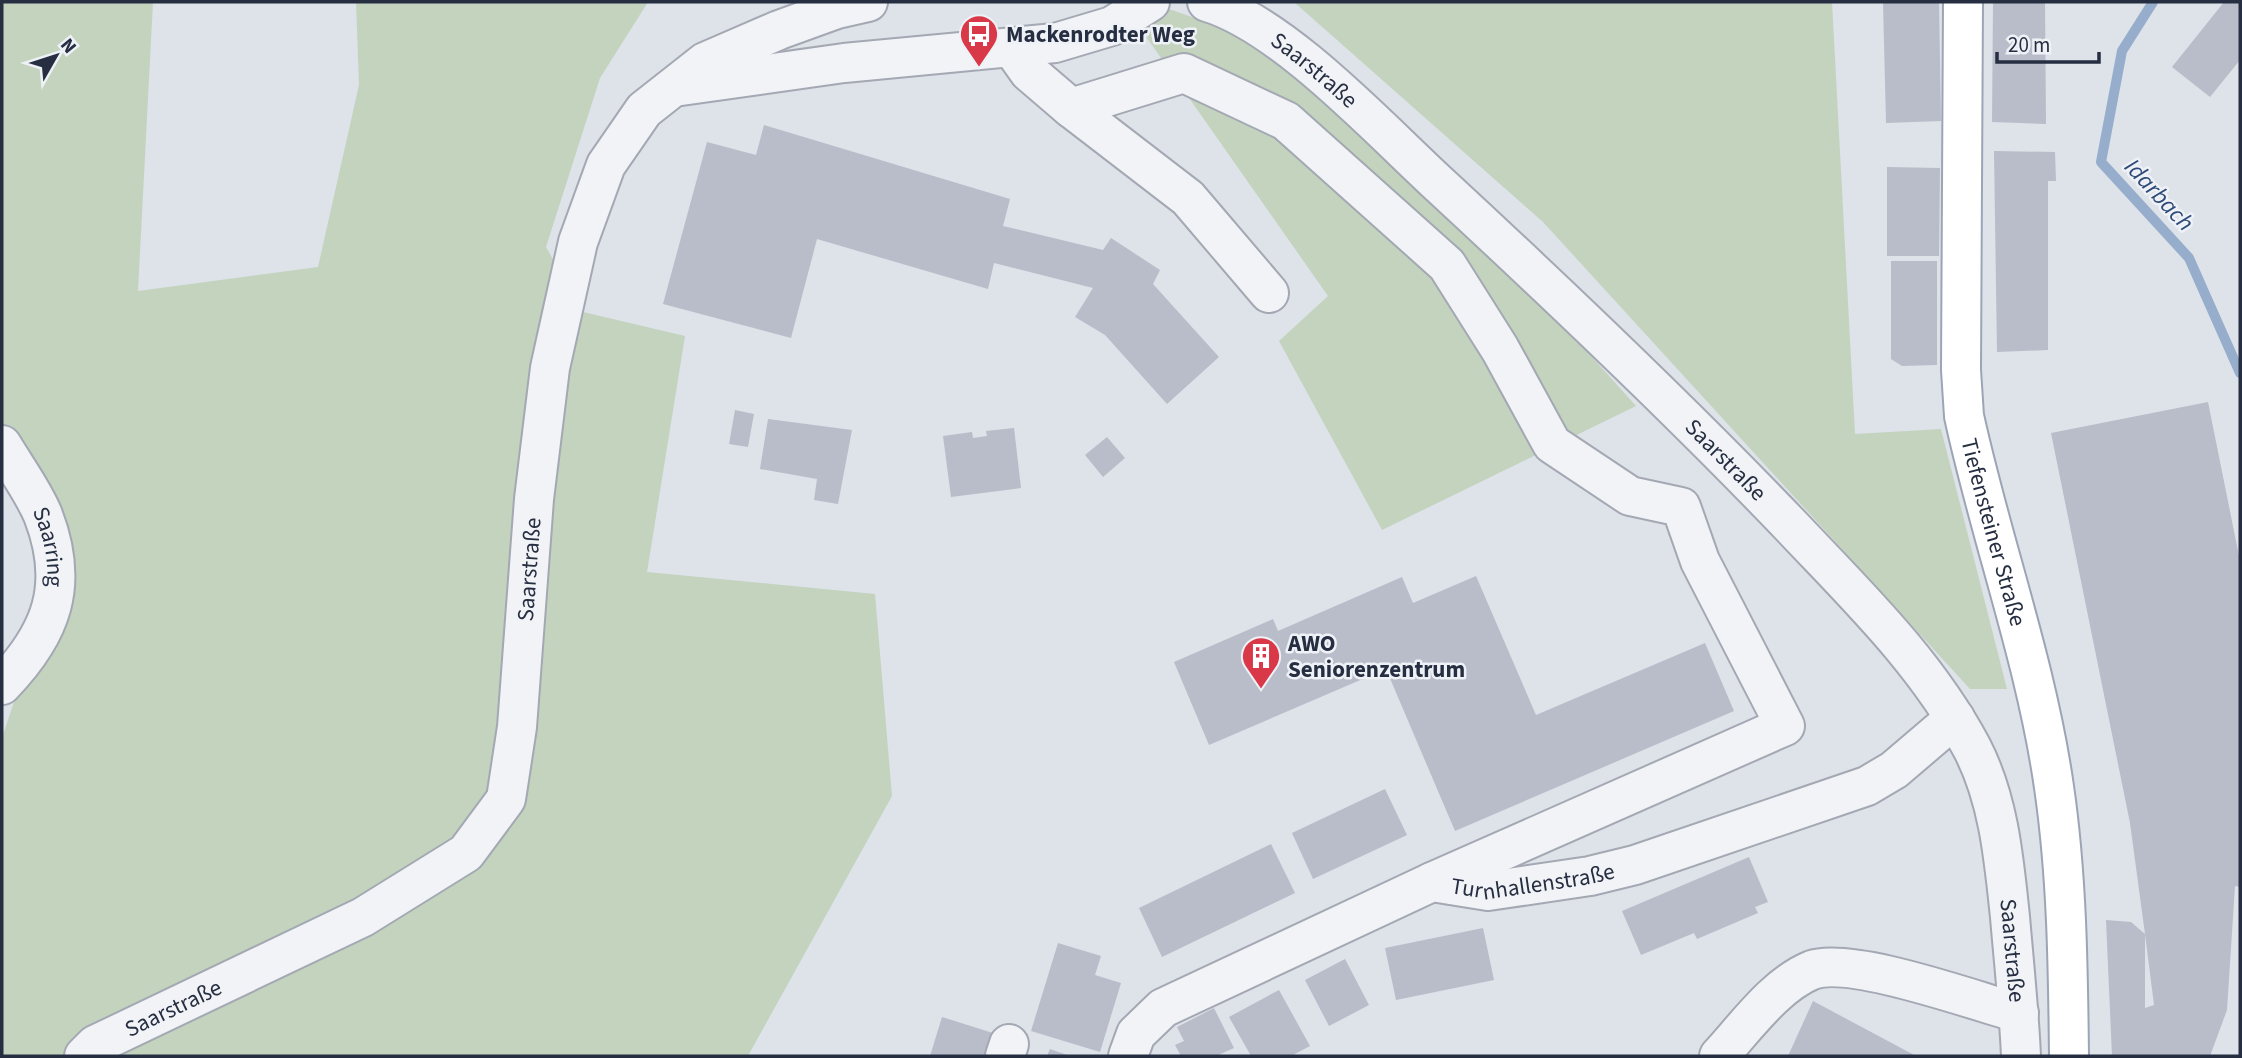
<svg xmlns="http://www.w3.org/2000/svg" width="2242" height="1058" viewBox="0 0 2242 1058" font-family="'Source Sans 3',sans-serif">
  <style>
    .green { fill: #c3d3be }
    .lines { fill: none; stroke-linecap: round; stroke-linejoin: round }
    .stream { stroke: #96adcc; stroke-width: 10 }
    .building { fill: #b8bdc9; fill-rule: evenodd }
    .minor-casing { stroke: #a3a8b3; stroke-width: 42 }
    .major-casing { stroke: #9ca5b6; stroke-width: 42 }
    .minor { stroke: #f1f3f7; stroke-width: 38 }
    .major { stroke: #fff; stroke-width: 38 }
    .labels { text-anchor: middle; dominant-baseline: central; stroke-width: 5; stroke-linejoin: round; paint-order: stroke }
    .poi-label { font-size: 23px; font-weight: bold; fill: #262e41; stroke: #eef1f6; text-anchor: start }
    .street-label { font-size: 23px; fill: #262e41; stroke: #eef1f6 }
    .water-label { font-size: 24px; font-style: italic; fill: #2d4a78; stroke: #eef1f6 }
  </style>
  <rect width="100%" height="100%" fill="#dee2e9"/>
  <path class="green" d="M2 2H153L138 291 318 267 359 85 356 2H648L600 78 546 247 583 312 685 336 647 572 875 594 892 796 748 1056H2V738L29 657 54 511 2 425Z
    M1294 2H1832L1855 434 1941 429 2007 689H1970L1543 222Z
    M1163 7 1259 40 1485 238 1636 406 1382 530 1279 341 1328 296 1147 38Z"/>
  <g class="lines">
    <path class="stream" d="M2153 2 2122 51 2101 162 2189 258 2240 373"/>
  </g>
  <path class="building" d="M1883 2H1939L1941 121 1886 123Z
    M1993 2H2045L2046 124 1992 122Z
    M2224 2H2240V60L2210 97 2172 67Z
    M764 125 1010 199 1003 226 1103 250 1111 238 1160 270 1153 284 1219 357 1167 404 1105 335 1075 317 1093 288 994 263 988 289 817 239 791 338 663 304 707 142 756 155Z
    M1994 151 2055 152 2056 181H2048V350L1997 352Z
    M1887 167 1940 168 1939 256H1887Z
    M1891 261H1937V365L1902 366 1891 359Z
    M2208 402 2240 561V887L2235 886 2227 1010 2210 1056H2112L2106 920 2131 922 2145 934 2130 823 2051 433ZM2145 934 2154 1005 2145 1008Z
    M735 410 754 414 748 447 729 444Z
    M768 419 852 430 838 504 814 500 817 479 760 469Z
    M1014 428 1021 488 951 497 943 436 972 432 973 438 987 436 986 431Z
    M1107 437 1125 458 1103 477 1085 455Z
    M1476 576 1536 715 1705 643 1734 711 1455 831 1386 669 1209 745 1174 662 1273 619 1278 631 1402 577 1413 603Z
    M1385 789 1407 835 1313 879 1292 833Z
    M1271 844 1295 893 1162 957 1139 908Z
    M1749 857 1768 902 1755 907 1758 913 1697 939 1694 933 1641 955 1622 911Z
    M1483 928 1494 980 1396 1000 1385 948Z
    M1058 943 1101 956 1095 975 1121 983 1100 1052 1031 1031Z
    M1345 959 1369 1005 1329 1026 1305 980Z
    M1279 990 1310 1046 1291 1056H1251L1229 1017Z
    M1813 1001 1916 1056H1788Z
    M1214 1008 1234 1048 1216 1056H1181L1175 1045 1184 1041 1177 1027Z
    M942 1017 993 1033 986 1056H930Z
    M1050 1049 1070 1056H1047Z"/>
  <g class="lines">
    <g class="minor-casing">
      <g id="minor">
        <path id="s1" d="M1207 2C1284 25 1381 131 1441 186 1561 297 1679 409 1792 527 1858 597 1926 662 1972 748 1999 800 2004 860 2010 917 2014 964 2019 1010 2021 1056"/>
        <path d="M1012 48 1029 72 1071 108 1184 73 1286 121 1447 265 1500 349 1552 444 1630 496 1681 507 1700 561 1785 726 1432 882"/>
        <path d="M681 86 844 63 1055 43 1112 26 1150 2"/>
        <path d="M1071 108 1188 198 1269 293"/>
        <path id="s2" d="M2 445C15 467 33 491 43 515 70 585 52 633 2 685"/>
        <path id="s3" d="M84 1056 95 1045 363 917 466 853 506 799 517 727 534 499 550 368 578 242 606 165 644 110 705 62 779 30 837 9 868 2"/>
        <path d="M1005 1056 1009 1044"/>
        <path id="s4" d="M1128 1056 1136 1034 1163 1008 1432 882 1488 891 1590 876 1635 865 1867 786 1894 770 1955 718"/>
        <path d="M1719 1056C1745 1028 1775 985 1812 970 1851 956 1975 1001 2019 1013"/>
      </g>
    </g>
    <g class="major-casing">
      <g id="major">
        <path id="s5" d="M1963 2 1961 370 1964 416C1991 540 2036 661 2054 787 2067 876 2068 966 2069 1056"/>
      </g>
    </g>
    <use href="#minor" class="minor"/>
    <use href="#major" class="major"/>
  </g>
  <defs>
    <g id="bus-pin" transform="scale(2.0125)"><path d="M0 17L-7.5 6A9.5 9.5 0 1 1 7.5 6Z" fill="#d93848" stroke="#eef1f6"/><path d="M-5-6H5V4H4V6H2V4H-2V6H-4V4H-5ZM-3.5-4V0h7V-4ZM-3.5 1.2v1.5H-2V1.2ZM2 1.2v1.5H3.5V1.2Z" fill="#fff"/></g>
    <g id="building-pin" transform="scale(2.0125)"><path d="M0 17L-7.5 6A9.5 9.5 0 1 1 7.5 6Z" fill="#d93848" stroke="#eef1f6"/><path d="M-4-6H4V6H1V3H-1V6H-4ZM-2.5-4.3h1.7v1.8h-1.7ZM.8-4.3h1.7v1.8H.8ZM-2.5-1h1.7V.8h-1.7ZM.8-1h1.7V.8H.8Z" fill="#fff"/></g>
  </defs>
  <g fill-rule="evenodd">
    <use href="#bus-pin" x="979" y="34"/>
    <use href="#building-pin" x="1261" y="656"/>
  </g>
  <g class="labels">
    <g class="poi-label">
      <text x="1006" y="34">Mackenrodter Weg</text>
      <text x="1288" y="643">AWO<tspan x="1288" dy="26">Seniorenzentrum</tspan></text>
    </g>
    <g class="street-label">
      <text stroke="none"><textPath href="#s1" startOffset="128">Saarstraße</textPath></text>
      <text stroke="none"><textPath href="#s1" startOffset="695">Saarstraße</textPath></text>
      <text stroke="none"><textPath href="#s5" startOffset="534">Tiefensteiner Straße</textPath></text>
      <text stroke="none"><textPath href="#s2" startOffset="114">Saarring</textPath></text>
      <text stroke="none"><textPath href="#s3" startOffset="732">Saarstraße</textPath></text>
      <text stroke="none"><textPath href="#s4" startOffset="460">Turnhallenstraße</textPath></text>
      <text stroke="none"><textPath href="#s1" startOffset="1283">Saarstraße</textPath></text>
      <text stroke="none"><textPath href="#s3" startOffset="102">Saarstraße</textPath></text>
    </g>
    <g class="water-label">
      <text transform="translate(2159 195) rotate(47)">Idarbach</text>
    </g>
  </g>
  <rect width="2242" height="1058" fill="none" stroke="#262e41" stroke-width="7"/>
  <g transform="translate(56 56) rotate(51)" stroke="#eef1f6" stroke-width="5" paint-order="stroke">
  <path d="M0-5L12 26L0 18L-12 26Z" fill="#262e41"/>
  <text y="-10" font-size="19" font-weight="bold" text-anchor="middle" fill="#262e41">N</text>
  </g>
  <path d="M1997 52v10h102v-10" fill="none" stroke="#262e41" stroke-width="3.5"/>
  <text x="2008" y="52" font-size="21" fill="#262e41" stroke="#eef1f6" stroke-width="5" paint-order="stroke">20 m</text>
</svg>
